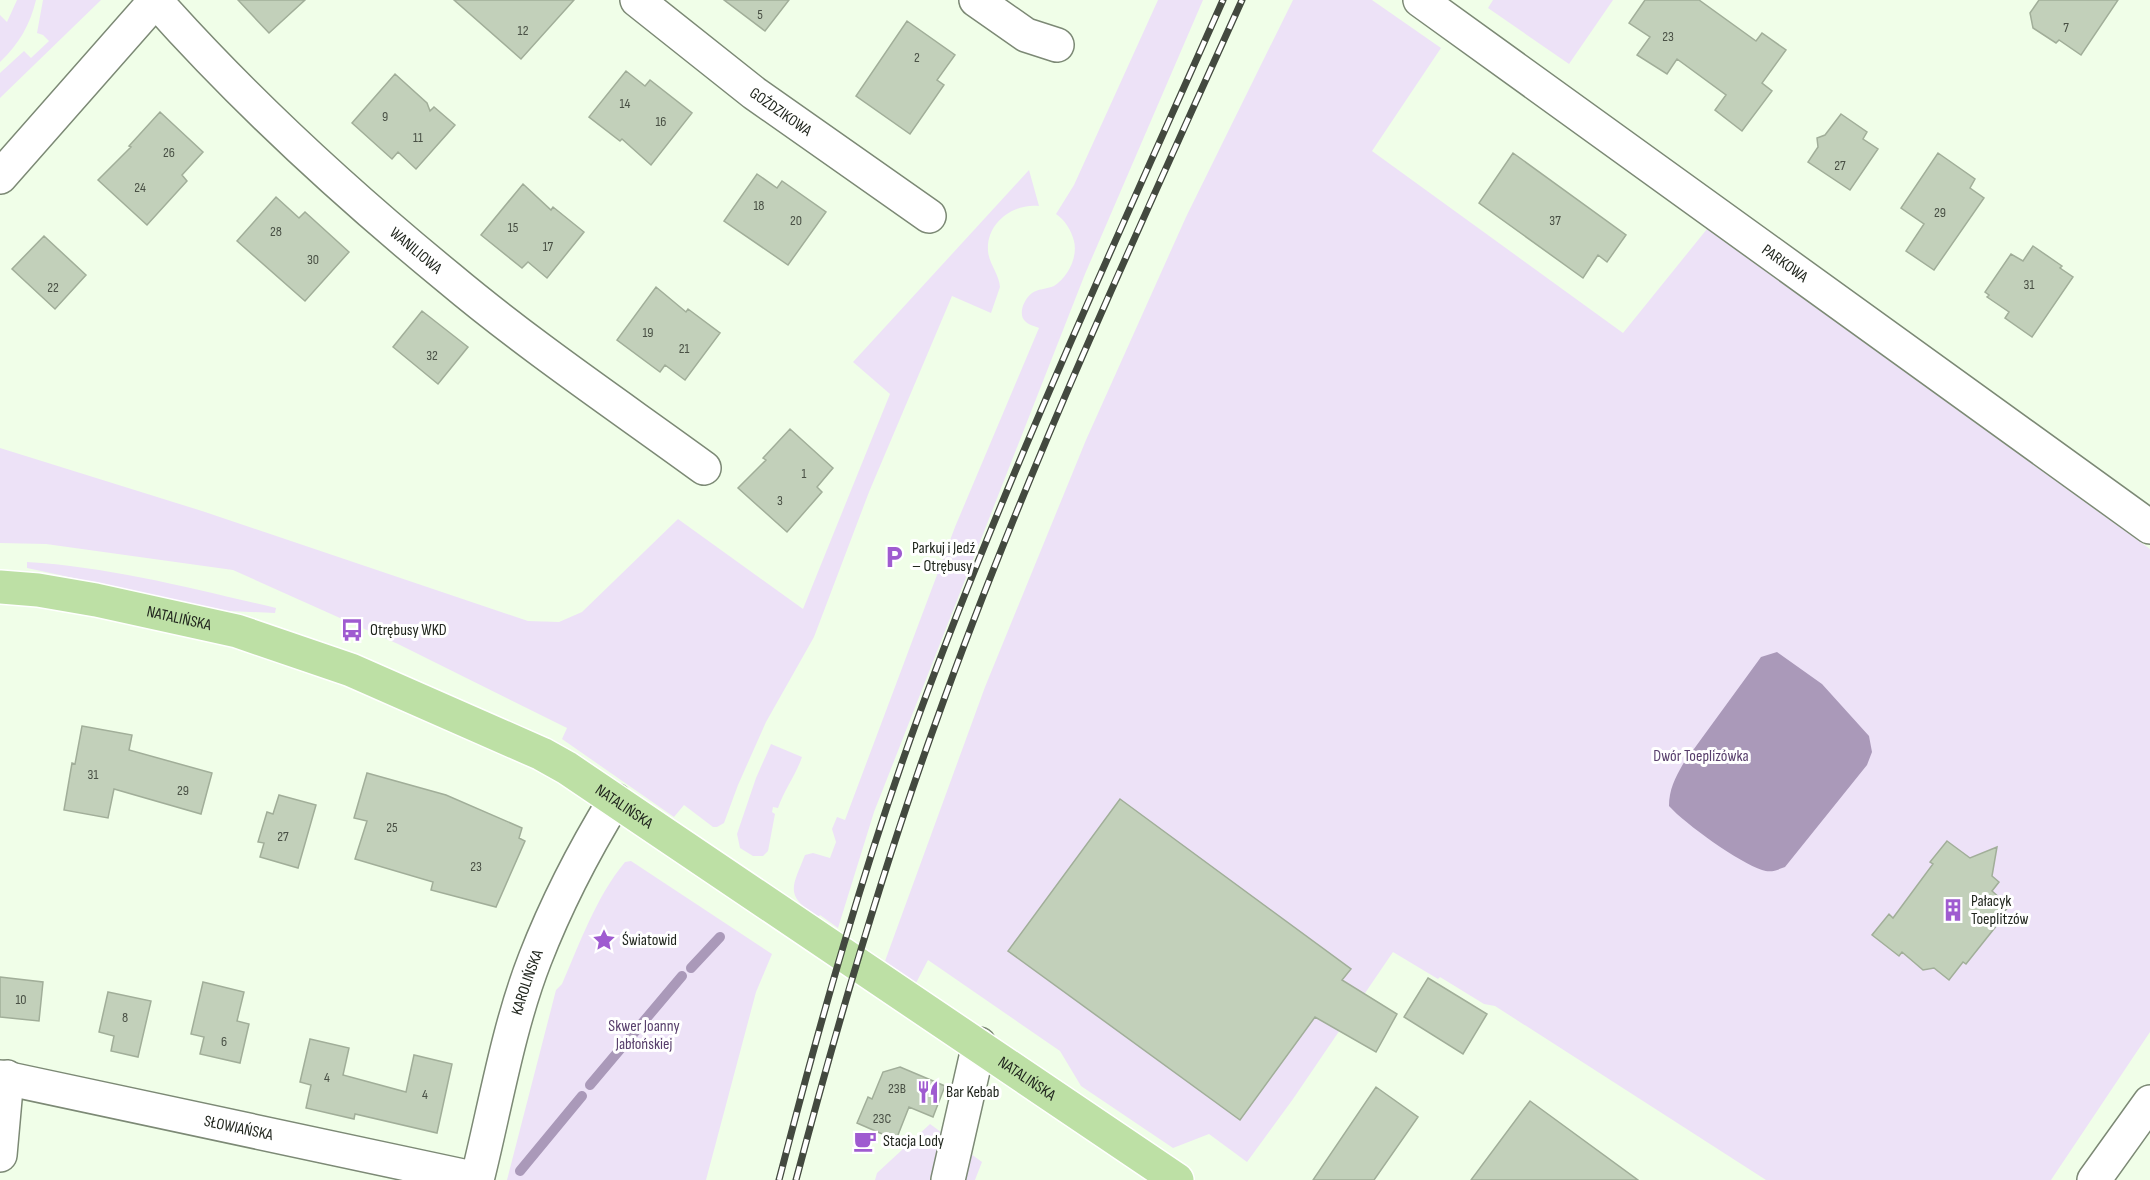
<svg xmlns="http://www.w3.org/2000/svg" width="2150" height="1180" viewBox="0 0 2150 1180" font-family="'Sofia Sans Condensed',sans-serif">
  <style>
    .green { fill: #ede2f7 }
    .water { fill: #aa99b9 }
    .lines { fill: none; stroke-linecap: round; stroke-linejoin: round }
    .stream { stroke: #aa99b9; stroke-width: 10 }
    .building { fill: #c2d0ba; stroke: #a1ae99; stroke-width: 1.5 }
    .minor-casing { stroke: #7c8975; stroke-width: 36 }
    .major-casing { stroke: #fff; stroke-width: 36 }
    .minor { stroke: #fff; stroke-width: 33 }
    .major { stroke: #bde0a5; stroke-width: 33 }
    .rail-casing { stroke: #43493f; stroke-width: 7 }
    .rail { stroke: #fff; stroke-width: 4.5; stroke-dasharray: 14; stroke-linecap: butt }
    .labels { text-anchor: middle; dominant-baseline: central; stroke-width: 6; stroke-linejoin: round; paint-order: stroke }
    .number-label { font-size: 14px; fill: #495045 }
    .street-label { font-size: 16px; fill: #21261e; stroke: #fff }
    .poi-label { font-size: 16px; fill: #21261e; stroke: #fff; text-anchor: start }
    .park-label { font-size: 16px; fill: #573e6b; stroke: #fff }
  </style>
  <rect width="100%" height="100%" fill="#f0fee8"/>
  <path class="green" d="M17 0H36C30 25 19 44 0 62V15L7 22Z
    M43 0H101L0 98V73L24 51 31 58 49 41 43 35 37 33Z
    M1158 0H1203L1085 274 874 812 838 928 820 915 818 917C784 895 792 888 805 855L813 853 830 858 836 842 832 829 837 817 845 820 955 527 1039 328C1035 326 1029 325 1026 322 1017 315 1024 299 1032 293 1037 289 1047 289 1054 286 1068 277 1078 257 1074 241 1071 230 1065 220 1056 214L1074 185Z
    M1293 0H1372L1441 48 1372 151 1623 333 1707 229 2150 549V1032L2051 1180H1766L1495 1006 1484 1004 1440 977 1438 979 1393 952 1293 1099 1247 1162 1209 1134 1173 1148 1081 1086 1060 1051 928 960 916 983 885 961 985 687 1086 440 1186 217Z
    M1493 0H1613L1569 64 1488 8Z
    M1029 170 1039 206C1013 203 986 223 988 251 989 264 999 274 1000 287L991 313 952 296 869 492 814 637 766 722 738 785 724 823 717 827H713L684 805 674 817 562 739 567 728 398 644 233 570 46 544 0 543V448L202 511 528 621 559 622 582 612 678 519 803 609 890 394 853 362Z
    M27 562C111 567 194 589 276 608L275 613 228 611 204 606 27 568Z
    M771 744 802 757C796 775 784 790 778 808L773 807 772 812 775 814 768 851 763 856H753L740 848 737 834 756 778Z
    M631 861 772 954 756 992 706 1180H507L556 990 562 984C580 943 596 897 625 862Z
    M930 1124 982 1162 975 1180H875L877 1173Z"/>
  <path class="water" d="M1777 652 1822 684 1869 736 1872 752 1867 765 1785 867C1777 870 1771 873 1762 870 1740 863 1685 824 1669 806 1669 790 1675 778 1683 764L1761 657Z"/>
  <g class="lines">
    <path class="stream" d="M691 968 720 937
      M590 1085 682 976
      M520 1171 582 1096"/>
  </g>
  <path class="building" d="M238 0H305L269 33Z
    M454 0H574L521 59Z
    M724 0H789L765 31Z
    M1645 0H1699L1756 41 1762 33 1786 50 1762 83 1772 91 1742 131 1715 110 1726 95 1677 59 1667 74 1637 55 1650 37 1629 23Z
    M2039 0H2118L2081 55 2059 40 2056 43 2033 28 2030 13Z
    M907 21 955 55 937 80 944 85 910 134 856 96Z
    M626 71 645 86 650 80 692 113 651 165 622 139 620 141 589 117Z
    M395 74 427 103 430 111 434 107 455 125 416 169 398 152 392 159 352 123Z
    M160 112 203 152 182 175 187 181 147 225 98 180 131 147 129 146Z
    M1841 114 1867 132 1863 139 1878 149 1850 190 1808 162 1818 147 1817 138 1825 135Z
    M1513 153 1626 235 1607 262 1598 255 1583 278 1479 203Z
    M1938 153 1975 179 1970 188 1984 198 1934 270 1906 251 1924 224 1901 208Z
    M757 174 777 188 782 181 826 212 788 265 724 221Z
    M523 184 551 210 553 207 584 232 547 278 528 262 522 268 481 235Z
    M276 197 299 218 305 212 349 252 305 301 237 241Z
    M44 236 86 275 55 309 12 269Z
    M2033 246 2062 266 2060 268 2073 277 2032 337 2005 318 2009 312 1987 297 1989 295 1985 292 2011 254 2023 261Z
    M656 287 686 312 688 309 720 333 685 380 665 365 660 372 617 340Z
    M422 311 468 347 438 384 393 347Z
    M790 429 833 468 817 487 822 492 787 532 738 488 766 460 763 458Z
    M82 726 132 735 129 750 212 773 201 814 114 789 108 818 64 810 72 763 75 764Z
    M367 773 446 795 522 828 519 838 525 841 496 907 431 890 433 882 355 859 367 821 354 818Z
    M279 795 316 805 298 868 260 857 264 843 258 842 267 812 273 814Z
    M1120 799 1351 969 1342 980 1397 1014 1376 1052 1315 1017 1240 1120 1008 951Z
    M1947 841 1970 858 1997 847 1992 876 1999 882 1992 891 2009 906 1994 924 1997 925 1966 964 1963 962 1949 980 1934 968 1923 970 1902 952 1899 956 1872 935 1889 914 1893 918 1933 864 1930 862Z
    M0 977 43 982 39 1021 0 1017Z
    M1428 978 1487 1014 1463 1054 1404 1017Z
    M203 982 244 992 237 1021 249 1024 240 1063 200 1054 204 1037 191 1034Z
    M108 992 151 1001 138 1057 111 1051 114 1036 99 1032Z
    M310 1039 349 1048 343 1075 406 1092 414 1055 452 1064 437 1133 355 1114 354 1119 306 1108 311 1085 300 1082Z
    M900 1067 945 1086 933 1117 909 1107 896 1140 857 1123 868 1097 872 1099 883 1072Z
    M1376 1087 1418 1117 1374 1180H1313Z
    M1530 1101 1638 1180H1471Z"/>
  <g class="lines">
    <g class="minor-casing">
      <g id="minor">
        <path id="s1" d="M155 0C245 101 344 192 449 278 530 346 619 406 704 468"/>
        <path id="s2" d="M637 0 754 93 929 216"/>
        <path d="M976 0 1026 35 1057 45"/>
        <path id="s3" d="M1420 0 2150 527"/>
        <path d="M0 177 155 1"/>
        <path id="s4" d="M0 1077 477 1179"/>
        <path d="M0 1155 7 1077"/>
        <path id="s5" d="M477 1180C495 1108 508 1028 535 959 556 905 585 849 615 800"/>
        <path d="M948 1180 979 1044"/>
        <path d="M2094 1180 2150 1102"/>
      </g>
    </g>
    <g class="major-casing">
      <g id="major">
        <path id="s6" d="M0 587 38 590 96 600 237 631 351 670 542 754 567 768 1177 1180"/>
      </g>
    </g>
    <use href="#minor" class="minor"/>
    <use href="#major" class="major"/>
    <g class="rail-casing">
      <path id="rail" d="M779 1180C820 1022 864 865 920 712 1009 470 1118 236 1223 0
        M796 1180C837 1025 882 870 937 719 1025 473 1135 237 1242 0"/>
    </g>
    <use href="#rail" class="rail"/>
  </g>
  <defs>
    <g id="parking-bare" transform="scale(1.8)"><path d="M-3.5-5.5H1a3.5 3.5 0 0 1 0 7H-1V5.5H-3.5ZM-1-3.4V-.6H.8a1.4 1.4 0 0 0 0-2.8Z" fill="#9f5bd0" stroke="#fff" stroke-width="2.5" paint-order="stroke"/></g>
    <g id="bus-bare" transform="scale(1.8)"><path d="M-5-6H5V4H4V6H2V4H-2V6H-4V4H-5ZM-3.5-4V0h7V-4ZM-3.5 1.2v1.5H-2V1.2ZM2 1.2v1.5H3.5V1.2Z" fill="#9f5bd0" stroke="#fff" stroke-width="2.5" paint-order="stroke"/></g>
    <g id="building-bare" transform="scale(1.8)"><path d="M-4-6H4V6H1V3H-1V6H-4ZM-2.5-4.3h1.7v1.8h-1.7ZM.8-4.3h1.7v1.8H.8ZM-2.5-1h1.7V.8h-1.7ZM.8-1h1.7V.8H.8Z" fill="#9f5bd0" stroke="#fff" stroke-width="2.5" paint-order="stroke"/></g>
    <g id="sight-bare" transform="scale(1.8)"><path d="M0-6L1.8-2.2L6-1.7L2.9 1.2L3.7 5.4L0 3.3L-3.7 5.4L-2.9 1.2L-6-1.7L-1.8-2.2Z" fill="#9f5bd0" stroke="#fff" stroke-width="2.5" paint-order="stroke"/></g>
    <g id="restaurant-bare" transform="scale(1.8)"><path d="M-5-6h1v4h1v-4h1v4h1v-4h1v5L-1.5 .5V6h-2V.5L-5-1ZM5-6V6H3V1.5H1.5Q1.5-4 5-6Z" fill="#9f5bd0" stroke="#fff" stroke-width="2.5" paint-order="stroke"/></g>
    <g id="cafe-bare" transform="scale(1.8)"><path d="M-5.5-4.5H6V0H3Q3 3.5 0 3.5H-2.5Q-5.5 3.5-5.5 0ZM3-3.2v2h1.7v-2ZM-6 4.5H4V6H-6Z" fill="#9f5bd0" stroke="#fff" stroke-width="2.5" paint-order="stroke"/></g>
  </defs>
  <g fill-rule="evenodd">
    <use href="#parking-bare" x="894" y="557"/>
    <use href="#bus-bare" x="352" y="630"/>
    <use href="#building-bare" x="1953" y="910"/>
    <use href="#sight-bare" x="604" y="940"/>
    <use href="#restaurant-bare" x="928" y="1092"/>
    <use href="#cafe-bare" x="865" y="1141"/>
  </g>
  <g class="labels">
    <g class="number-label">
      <text x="760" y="14">5</text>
      <text x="2066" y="27">7</text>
      <text x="523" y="30">12</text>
      <text x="1668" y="36">23</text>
      <text x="917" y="57">2</text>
      <text x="625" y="103">14</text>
      <text x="385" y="116">9</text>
      <text x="661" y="121">16</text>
      <text x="418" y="137">11</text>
      <text x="169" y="152">26</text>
      <text x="1840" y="165">27</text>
      <text x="140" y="187">24</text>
      <text x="759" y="205">18</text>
      <text x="1940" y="212">29</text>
      <text x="796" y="220">20</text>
      <text x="1555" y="220">37</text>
      <text x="513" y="227">15</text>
      <text x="276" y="231">28</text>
      <text x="548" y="246">17</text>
      <text x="313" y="259">30</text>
      <text x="2029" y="284">31</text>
      <text x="53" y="287">22</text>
      <text x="648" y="332">19</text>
      <text x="684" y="348">21</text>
      <text x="432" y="355">32</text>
      <text x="804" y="473">1</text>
      <text x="780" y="500">3</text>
      <text x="93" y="774">31</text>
      <text x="183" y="790">29</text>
      <text x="392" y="827">25</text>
      <text x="283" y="836">27</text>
      <text x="476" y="866">23</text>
      <text x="21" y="999">10</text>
      <text x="125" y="1017">8</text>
      <text x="224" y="1041">6</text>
      <text x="327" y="1077">4</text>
      <text x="897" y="1088">23B</text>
      <text x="425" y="1094">4</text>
      <text x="882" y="1118">23C</text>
    </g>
    <g class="street-label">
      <text stroke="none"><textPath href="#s2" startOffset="182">GOŹDZIKOWA</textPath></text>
      <text stroke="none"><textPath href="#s1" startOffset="362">WANILIOWA</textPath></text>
      <text stroke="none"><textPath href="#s3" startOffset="450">PARKOWA</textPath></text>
      <text stroke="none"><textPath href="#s6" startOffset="182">NATALIŃSKA</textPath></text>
      <text stroke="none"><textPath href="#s6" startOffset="668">NATALIŃSKA</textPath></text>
      <text stroke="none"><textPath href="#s5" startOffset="204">KAROLIŃSKA</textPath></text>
      <text stroke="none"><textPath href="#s6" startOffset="1154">NATALIŃSKA</textPath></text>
      <text stroke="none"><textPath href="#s4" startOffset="244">SŁOWIAŃSKA</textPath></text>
    </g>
    <g class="poi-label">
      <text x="912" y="548">Parkuj i Jedź<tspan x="912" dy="18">– Otrębusy</tspan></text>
      <text x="370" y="630">Otrębusy WKD</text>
      <text x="1971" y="901">Pałacyk<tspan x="1971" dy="18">Toeplitzów</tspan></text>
      <text x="622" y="940">Światowid</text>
      <text x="946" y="1092">Bar Kebab</text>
      <text x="883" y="1141">Stacja Lody</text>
    </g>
    <g class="park-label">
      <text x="1701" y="756">Dwór Toeplizówka</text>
      <text x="644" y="1026">Skwer Joanny<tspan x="644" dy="18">Jabłońskiej</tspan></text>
    </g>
  </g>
</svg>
